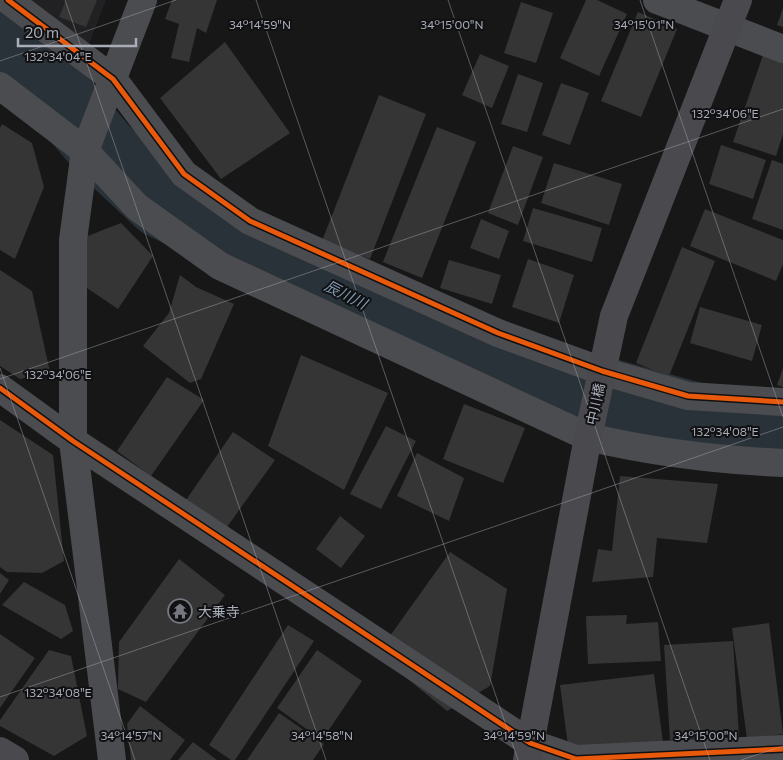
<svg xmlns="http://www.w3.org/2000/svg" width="783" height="760" viewBox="0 0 783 760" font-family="Commissioner,'Noto Sans JP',sans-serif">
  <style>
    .built { fill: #212123 }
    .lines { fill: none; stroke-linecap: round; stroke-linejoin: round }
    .river { stroke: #2a3239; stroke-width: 70 }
    .building { fill: #353536 }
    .street { stroke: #4b4c50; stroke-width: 28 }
    .secondary { stroke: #4a4a4e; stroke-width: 28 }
    .cycleway-casing { stroke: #111113; stroke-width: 8 }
    .cycleway { stroke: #e8590c; stroke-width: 5 }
    .ticks { fill: none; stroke: #a8adb8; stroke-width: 1; stroke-opacity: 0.45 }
    .labels { text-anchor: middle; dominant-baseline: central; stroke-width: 4; stroke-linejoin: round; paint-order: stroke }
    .street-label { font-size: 14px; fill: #a8adb8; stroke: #111113 }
    .poi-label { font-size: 14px; fill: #a8adb8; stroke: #111113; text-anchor: start }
    .water-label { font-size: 15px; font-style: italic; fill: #7f9bb3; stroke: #111113 }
    .ticks-label { font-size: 12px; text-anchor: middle; fill: #a8adb8; stroke: #111113; stroke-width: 4; stroke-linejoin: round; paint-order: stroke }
  </style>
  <rect width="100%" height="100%" fill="#171717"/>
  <path class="built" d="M19 0H106L89 44Z"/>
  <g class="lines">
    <path class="river" d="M0 46 52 89 103 149 161 203 371 305 382 317 448 349 697 418 783 426"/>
  </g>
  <path class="building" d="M66 0H97L86 27 59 17Z
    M172 0H217L206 33 197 28 189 62 171 58 179 24 165 19Z
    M586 0H597L627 14 599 76 560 58Z
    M521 2 553 13 536 63 504 53Z
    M783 8V27L777 25Z
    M638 12 677 29 641 117 601 101Z
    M225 42 290 133 221 179 160 98Z
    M480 54 509 66 492 108 462 95Z
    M763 55 783 62V134L776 156 733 142Z
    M518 74 543 83 527 132 501 124Z
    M561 83 589 93 570 145 542 135Z
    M379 95 426 114 370 259 322 241Z
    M2 124 32 143 44 187 15 259 0 250V128Z
    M437 127 476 142 422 278 383 262Z
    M721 145 766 160 753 199 709 184Z
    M513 146 543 157 518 225 488 213Z
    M772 160 783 164V230L752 219Z
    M554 163 622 184 609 225 541 203Z
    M533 208 602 228 592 262 523 241Z
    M705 209 783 240V264L776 281 690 246Z
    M481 219 509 231 499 259 470 248Z
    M121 223 153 256 118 309 84 286 80 239Z
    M682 247 715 261 669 376 636 363Z
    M528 259 574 275 559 323 512 307Z
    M449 260 501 275 492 304 440 288Z
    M0 270 32 291 50 372 20 379 0 366Z
    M180 275 196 287 234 304 201 379 190 383 143 346 169 313Z
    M700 307 762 325 752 361 690 343Z
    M301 355 388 393 344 490 268 446Z
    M783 368V387L777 385Z
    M167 377 204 400 151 476 117 451Z
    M464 404 525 428 503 483 443 459Z
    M0 420 53 455 64 561 42 573 7 572 0 567Z
    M386 426 416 441 381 509 350 494Z
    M233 432 275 460 227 527 186 500Z
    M417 453 464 478 449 521 397 496Z
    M620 476 718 484 707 543 657 538 653 577 592 582 598 549 612 551Z
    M340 516 365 536 341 568 316 549Z
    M450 552 507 589 490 686 447 711 377 654Z
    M179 559 225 595 146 702 118 689 119 642Z
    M0 573 9 580 0 594Z
    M24 582 65 605 73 631 61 639 2 605Z
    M627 615 626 624 658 622 661 661 588 664 586 616Z
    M769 623 783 734 747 739 732 628Z
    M288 625 314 641 235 760H231L209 745Z
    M0 634 35 658 0 708Z
    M733 641 739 736 670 740 664 645Z
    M49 650 71 656 87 736 54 756 0 726V720Z
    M317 650 362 681 322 740 277 708Z
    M654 674 663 743 569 753 560 685Z
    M140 706 185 740 170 760H131L127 724Z
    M279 713 324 744 313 760H247Z
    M193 742 217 760H178Z"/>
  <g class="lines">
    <path class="street" d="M8 0 113 79 184 174 250 221 498 333 602 371 688 396 783 402
      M657 0 783 49
      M0 86 85 151 137 207 220 266 588 437C652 452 717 460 783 463
      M0 388 73 441 530 743 576 759 783 749
      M112 760 73 441V240L85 151 143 0"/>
    <path class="secondary" d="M0 751 15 760
      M527 760 588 437 614 316 738 0"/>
    <g class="cycleway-casing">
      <path id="cycleway" d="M8 0 113 79 184 174 250 221 498 333 602 371 688 396 783 402
        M0 388 73 441 530 743 576 759 783 749"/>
    </g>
    <use href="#cycleway" class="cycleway"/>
  </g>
  <path class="ticks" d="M65 0 326 760M256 0 518 760M448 0 710 760M640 0 783 417M0 61 176 0M0 368 135 760M0 379 783 109M0 697 783 427M741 760 783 746"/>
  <defs>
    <g id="temple-ring" transform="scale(1.25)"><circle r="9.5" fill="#111113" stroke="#757880" stroke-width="1.5"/><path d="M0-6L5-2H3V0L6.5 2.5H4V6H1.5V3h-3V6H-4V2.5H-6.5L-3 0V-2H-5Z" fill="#757880"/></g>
  </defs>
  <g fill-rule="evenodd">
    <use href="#temple-ring" x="180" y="611"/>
  </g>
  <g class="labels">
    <g class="street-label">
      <text transform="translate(595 404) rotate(-78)">中川橋</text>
    </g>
    <g class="poi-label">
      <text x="198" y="611">大乗寺</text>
    </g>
    <g class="water-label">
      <text transform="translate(346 294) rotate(27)">辰川川</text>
    </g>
  </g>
  <g class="ticks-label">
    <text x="260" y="29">34°14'59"N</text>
    <text x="452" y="29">34°15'00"N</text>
    <text x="644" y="29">34°15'01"N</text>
    <text x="58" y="61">132°34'04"E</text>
    <text x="725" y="118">132°34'06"E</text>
    <text x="58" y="379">132°34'06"E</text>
    <text x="725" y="436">132°34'08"E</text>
    <text x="58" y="697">132°34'08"E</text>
    <text x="131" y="740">34°14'57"N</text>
    <text x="322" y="740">34°14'58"N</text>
    <text x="514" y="740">34°14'59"N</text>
    <text x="706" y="740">34°15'00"N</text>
  </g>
  <path d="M18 38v8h118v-8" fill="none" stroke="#a8adb8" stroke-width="2.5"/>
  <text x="25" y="38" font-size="15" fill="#a8adb8" stroke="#111113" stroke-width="4" paint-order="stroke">20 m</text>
</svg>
